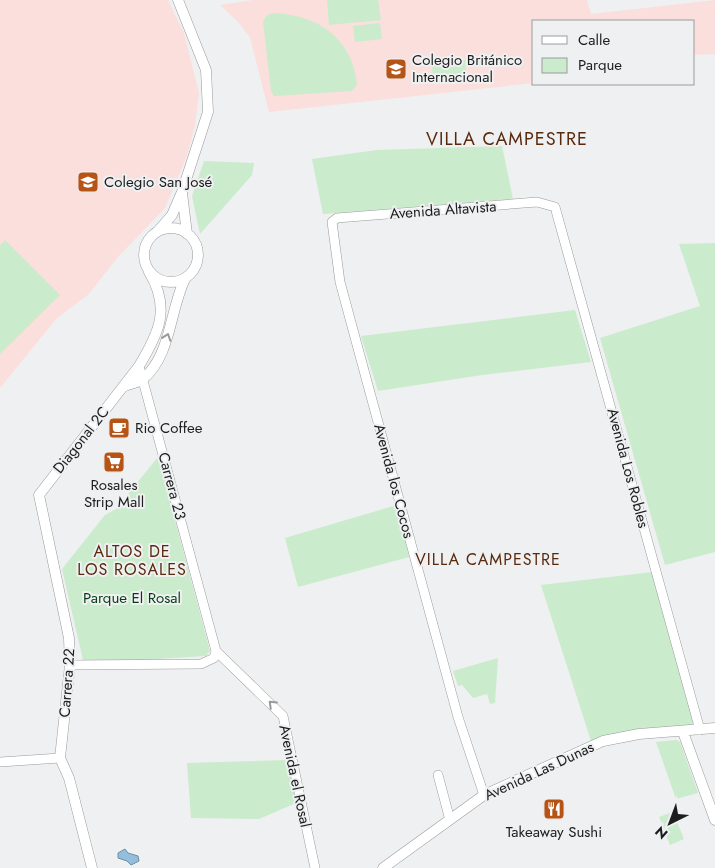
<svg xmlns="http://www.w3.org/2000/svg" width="715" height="868" viewBox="0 0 715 868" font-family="Jost,sans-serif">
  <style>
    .education { fill: #fadfdd }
    .green { fill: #caebcc }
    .water { fill: #94bedd; stroke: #708ea3 }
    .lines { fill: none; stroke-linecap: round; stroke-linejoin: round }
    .minor-casing { stroke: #999a9b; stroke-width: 10 }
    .tertiary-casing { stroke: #999a9b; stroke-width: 11 }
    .minor { stroke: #fff; stroke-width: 9 }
    .tertiary { stroke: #fff; stroke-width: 10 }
    .oneway { stroke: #999 }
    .labels { text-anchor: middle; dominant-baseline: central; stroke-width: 4; stroke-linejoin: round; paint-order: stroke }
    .poi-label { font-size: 15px; fill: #1d1d1d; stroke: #eff0f1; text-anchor: start }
    .street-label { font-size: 15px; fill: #1d1d1d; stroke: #eff0f1 }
    .park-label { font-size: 15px; fill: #043e12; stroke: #eff0f1 }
    .neighbourhood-label { font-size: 16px; letter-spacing: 1px; fill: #59290e; stroke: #eff0f1 }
    .quarter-label { font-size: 18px; letter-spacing: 1px; fill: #59290e; stroke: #eff0f1 }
  </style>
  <rect width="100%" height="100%" fill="#eff0f1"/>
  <path class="education" d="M0 0H168L184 33 199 93 195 125 187 156 165 208 117 258 89 294 56 319 0 388Z
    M253 0H587L591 14 715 0V54L694 55V21H534V83L269 112 250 38 239 23 220 5Z"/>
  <path class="green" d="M327 0H378L381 20 329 25Z
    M272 13C316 14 352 37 357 84L352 91 274 96 271 91 263 22 266 16Z
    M380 23 382 39 355 42 353 26Z
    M465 60 467 81 433 83 432 62Z
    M502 146 513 199 323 214 312 159 377 150Z
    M204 161 254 163 252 175 200 234 192 196Z
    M5 240 60 295 0 354V245Z
    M715 243V552L665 565 600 338 700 306 679 244Z
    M575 310 591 362 482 375 378 391 361 336Z
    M158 457 210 651 206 656 89 663 83 660 62 569 105 515 116 509Z
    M397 505 409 557 298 587 285 538Z
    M653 572 695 721 691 725 591 741 541 585Z
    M498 658 495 703 490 704 487 694 473 698 462 685 458 686 453 671Z
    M677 740 680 742 698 793 676 799 656 742Z
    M288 760 296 803 259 819 191 818 187 763Z
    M673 812 684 839 670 845 659 817Z"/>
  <path class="water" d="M125 849 128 853 138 856 139 861 131 865 127 861 118 858V853Z"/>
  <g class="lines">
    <g class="minor-casing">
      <path id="minor" d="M139 366 216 651
        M216 651 283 716 315 868
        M70 665 201 664 214 658 216 651
        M0 762 60 758
        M438 775 450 820
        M484 795 458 717 340 282 332 222 337 218 537 202 555 207 700 730"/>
    </g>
    <g class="tertiary-casing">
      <path id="tertiary" d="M182 193 187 234
        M144 255a27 27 0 1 1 54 0a27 27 0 1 1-54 0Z
        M158 231 172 215 182 192 208 112 206 70 178 0
        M125 386C130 384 139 382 143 379 171 356 170 309 185 279
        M683 732 715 820
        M92 868 69 778 60 758 70 665 69 638 39 495 139 366C159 333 171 308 149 272
        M383 868 484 795 603 741 639 734 715 728"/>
    </g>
    <use href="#minor" class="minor"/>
    <use href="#tertiary" class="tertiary"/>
  </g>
  <defs><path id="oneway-chevron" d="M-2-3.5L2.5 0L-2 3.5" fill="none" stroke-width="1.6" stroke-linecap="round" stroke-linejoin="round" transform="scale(1.25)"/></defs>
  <g class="oneway">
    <use href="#oneway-chevron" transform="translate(167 337) rotate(-71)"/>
    <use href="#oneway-chevron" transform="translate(272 704) rotate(-136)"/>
  </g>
  <defs>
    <g id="school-square" transform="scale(1.125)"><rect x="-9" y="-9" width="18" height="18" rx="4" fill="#b55415" stroke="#eff0f1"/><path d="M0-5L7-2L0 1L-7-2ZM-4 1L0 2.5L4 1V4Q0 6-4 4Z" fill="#fff"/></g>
    <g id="cafe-square" transform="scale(1.125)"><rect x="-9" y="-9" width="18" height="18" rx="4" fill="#b55415" stroke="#eff0f1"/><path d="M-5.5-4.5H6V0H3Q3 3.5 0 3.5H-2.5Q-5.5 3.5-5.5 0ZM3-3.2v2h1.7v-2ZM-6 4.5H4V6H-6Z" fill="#fff"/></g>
    <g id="supermarket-square" transform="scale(1.125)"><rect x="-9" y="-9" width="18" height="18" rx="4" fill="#b55415" stroke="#eff0f1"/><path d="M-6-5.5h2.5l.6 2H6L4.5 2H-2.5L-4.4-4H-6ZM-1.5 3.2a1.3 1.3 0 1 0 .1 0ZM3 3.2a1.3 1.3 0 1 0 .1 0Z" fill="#fff"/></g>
    <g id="restaurant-square" transform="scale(1.125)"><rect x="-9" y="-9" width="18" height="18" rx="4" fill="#b55415" stroke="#eff0f1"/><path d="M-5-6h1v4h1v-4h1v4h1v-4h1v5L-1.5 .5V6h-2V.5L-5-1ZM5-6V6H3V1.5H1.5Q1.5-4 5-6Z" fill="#fff"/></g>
  </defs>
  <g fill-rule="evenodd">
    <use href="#school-square" x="396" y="69"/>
    <use href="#school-square" x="88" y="182"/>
    <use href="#cafe-square" x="119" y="428"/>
    <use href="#supermarket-square" x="114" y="462"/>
    <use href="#restaurant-square" x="554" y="809"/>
  </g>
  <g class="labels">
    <g class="poi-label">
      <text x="412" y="60">Colegio Británico<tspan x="412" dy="17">Internacional</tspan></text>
      <text x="104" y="182">Colegio San José</text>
      <text x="135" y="428">Rio Coffee</text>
      <text x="114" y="485" text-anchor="middle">Rosales<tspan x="114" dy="17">Strip Mall</tspan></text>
      <text x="554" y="832" text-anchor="middle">Takeaway Sushi</text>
    </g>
    <g class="street-label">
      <text transform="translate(443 210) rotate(-4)">Avenida Altavista</text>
      <text transform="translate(81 440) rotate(-52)">Diagonal 2C</text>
      <text transform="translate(628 468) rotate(75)">Avenida Los Robles</text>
      <text transform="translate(394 481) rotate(75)">Avenida los Cocos</text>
      <text transform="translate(172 486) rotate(75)">Carrera 23</text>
      <text transform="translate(67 683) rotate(-86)">Carrera 22</text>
      <text transform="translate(539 771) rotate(-25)">Avenida Las Dunas</text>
      <text transform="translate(295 776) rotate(78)">Avenida el Rosal</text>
    </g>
    <g class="park-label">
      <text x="132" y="598">Parque El Rosal</text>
    </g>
    <g class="neighbourhood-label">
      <text x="132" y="551">ALTOS DE<tspan x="132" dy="18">LOS ROSALES</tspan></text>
      <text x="488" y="559">VILLA CAMPESTRE</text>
    </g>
    <g class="quarter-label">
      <text x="507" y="139">VILLA CAMPESTRE</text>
    </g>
  </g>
  <rect x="532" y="20" width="162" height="65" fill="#eff0f1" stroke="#9b9c9c"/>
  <rect x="542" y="36" width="25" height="8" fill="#ffffff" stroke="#9b9c9c"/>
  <text x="578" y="45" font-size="15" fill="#1d1d1d">Calle</text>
  <rect x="542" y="58" width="25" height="15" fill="#caebcc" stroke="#9b9c9c"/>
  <text x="578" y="70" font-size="15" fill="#1d1d1d">Parque</text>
  <g transform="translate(670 823) rotate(222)" stroke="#eff0f1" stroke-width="4" paint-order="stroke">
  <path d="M0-4L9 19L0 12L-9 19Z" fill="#1d1d1d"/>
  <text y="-8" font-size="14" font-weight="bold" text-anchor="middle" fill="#1d1d1d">N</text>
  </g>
</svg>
